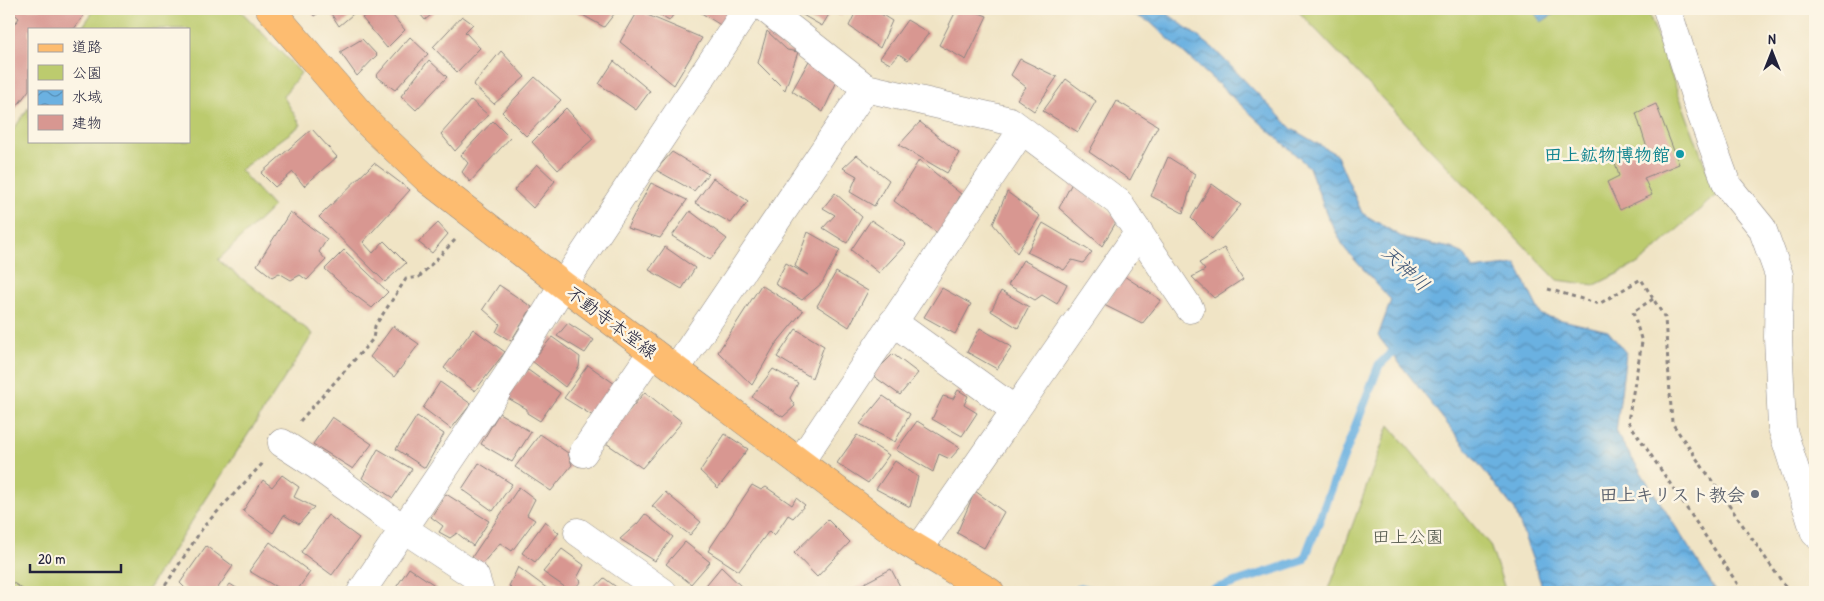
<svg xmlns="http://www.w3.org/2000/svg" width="1824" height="601" viewBox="0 0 1824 601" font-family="'Patrick Hand','Klee One',sans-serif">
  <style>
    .park { fill: #bccb6e; stroke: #6f7654 }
    .water { fill: url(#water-waves); stroke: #466a8e }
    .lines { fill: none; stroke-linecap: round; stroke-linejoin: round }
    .stream { stroke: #6bb1e1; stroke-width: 9 }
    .building { fill: #d89791 }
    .minor-casing { stroke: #898380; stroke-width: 29 }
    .major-casing { stroke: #898380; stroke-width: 29 }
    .path { stroke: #898380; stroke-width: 3; stroke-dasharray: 4 4; stroke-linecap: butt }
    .minor { stroke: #fff; stroke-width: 28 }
    .major { stroke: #fdbc6f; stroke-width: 28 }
    .culture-dot { fill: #0f9aa8; stroke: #fcf5e5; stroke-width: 2 }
    .worship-dot { fill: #6b7280; stroke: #fcf5e5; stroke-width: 2 }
    .labels { text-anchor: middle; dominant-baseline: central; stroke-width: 5; stroke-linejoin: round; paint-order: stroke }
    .culture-label { font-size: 18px; font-weight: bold; fill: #0d838f; stroke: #fcf5e5; text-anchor: end }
    .street-label { font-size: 18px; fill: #22223b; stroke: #fcf5e5 }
    .worship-label { font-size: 18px; font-weight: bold; fill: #5b616d; stroke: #fcf5e5; text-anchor: end }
    .park-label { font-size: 18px; fill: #50554a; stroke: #fcf5e5 }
    .water-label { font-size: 19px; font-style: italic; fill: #3c5475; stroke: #fcf5e5 }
  </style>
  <defs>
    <pattern id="water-waves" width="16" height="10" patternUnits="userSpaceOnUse" patternTransform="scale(1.25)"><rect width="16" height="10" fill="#6bb1e1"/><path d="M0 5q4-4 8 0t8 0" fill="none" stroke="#5890b8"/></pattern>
  </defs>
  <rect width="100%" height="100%" fill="#fcf5e5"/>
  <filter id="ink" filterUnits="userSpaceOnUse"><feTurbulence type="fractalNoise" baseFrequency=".02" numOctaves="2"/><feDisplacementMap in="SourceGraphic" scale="10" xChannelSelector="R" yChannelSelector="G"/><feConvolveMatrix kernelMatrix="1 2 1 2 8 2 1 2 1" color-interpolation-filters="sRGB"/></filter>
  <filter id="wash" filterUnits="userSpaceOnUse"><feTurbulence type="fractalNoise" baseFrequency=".0096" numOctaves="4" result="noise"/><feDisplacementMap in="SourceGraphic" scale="20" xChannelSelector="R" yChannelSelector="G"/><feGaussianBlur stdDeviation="1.12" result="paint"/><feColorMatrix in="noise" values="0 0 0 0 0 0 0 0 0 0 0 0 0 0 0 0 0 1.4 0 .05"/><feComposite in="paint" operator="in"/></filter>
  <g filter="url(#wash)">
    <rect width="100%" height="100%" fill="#f0e4c5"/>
    <path class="park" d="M95 9H239L301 73 283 96 301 125 240 170 273 207 218 260 313 334 146 592H9V136L29 107V141H189V29H81Z
      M1296 9H1647L1716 195 1641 262 1595 285 1557 280Z
      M1389 425 1490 545 1506 592H1328Z"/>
    <path class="water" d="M1121 9H1159L1164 11 1213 48 1292 129 1337 155 1362 213 1405 239 1451 248 1464 254 1473 269 1516 264 1541 315 1608 331 1626 353 1616 433 1717 592H1544L1515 510 1378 336 1391 300 1345 249 1327 215 1309 167 1150 22Z
      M1532 9H1562L1541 22Z"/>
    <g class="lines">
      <path class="stream" d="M1080 588 1097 592
        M1206 592 1304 560 1379 365 1399 346"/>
    </g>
    <g id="blocks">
      <path class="building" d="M9 9H88L74 29H29V90L9 117V32L19 18Z
        M309 9H325L314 16Z
        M328 9H359L339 26Z
        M373 9H387L405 30 387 48 362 18Z
        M416 9H438L425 20Z
        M572 9H618L604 27Z
        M650 9H677L669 21Z
        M695 9H734L722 26Z
        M804 9H843L841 16 831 11 822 26 801 14Z
        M857 9H873L892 21 880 48 849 26Z
        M957 9H969L987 16 966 60 939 45Z
        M638 11 702 38 674 85 620 42Z
        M462 16 473 24 465 32 480 48 457 72 433 47Z
        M907 20 929 33 908 60 899 54 890 64 880 58Z
        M767 31 787 50 798 52 785 90 758 63Z
        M410 37 428 54 395 90 376 76Z
        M362 39 377 55 357 76 340 52Z
        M501 51 525 77 494 104 473 85Z
        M810 59 838 79 823 112 792 91Z
        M1020 59 1057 77 1034 111 1017 99 1026 87 1011 75Z
        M429 60 447 77 416 110 401 96Z
        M614 61 650 91 636 110 599 84Z
        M535 77 561 100 526 136 502 112Z
        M1066 79 1096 101 1078 132 1043 111Z
        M471 100 488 115 455 151 441 134Z
        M1117 101 1158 126 1130 180 1089 152Z
        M1656 104 1679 164 1644 178 1652 195 1620 210 1607 182 1619 176 1614 159 1647 148 1636 113Z
        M566 108 593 139 558 170 532 142Z
        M493 121 510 138 470 182 462 172 468 163 461 155Z
        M920 122 959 153 947 173 899 145Z
        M312 129 337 157 304 186 293 172 275 187 261 173Z
        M672 152 708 174 694 191 656 170Z
        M857 155 889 180 874 206 850 192 857 176 843 168Z
        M1168 157 1195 174 1183 213 1151 196Z
        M919 160 961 194 940 235 894 201Z
        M374 163 410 190 363 242 373 253 384 241 406 263 385 282 319 217Z
        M537 164 555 181 533 208 514 190Z
        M713 178 748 201 731 223 695 203Z
        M651 183 687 200 660 238 627 228Z
        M1072 183 1118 219 1102 246 1059 208Z
        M1212 184 1241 205 1212 239 1191 218Z
        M1007 192 1040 216 1017 253 993 224Z
        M835 193 862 217 847 243 823 228 835 215 823 208Z
        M690 211 727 239 710 260 672 236Z
        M290 212 327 239 319 252 326 260 307 280 300 275 291 280 279 273 272 277 257 265Z
        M871 220 906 244 879 273 851 250Z
        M438 223 448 234 432 253 418 242Z
        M1043 223 1092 252 1083 263 1072 260 1064 270 1027 252Z
        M808 232 840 250 822 283 802 300 775 284 786 263 808 275 795 266Z
        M665 247 695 268 682 289 649 270Z
        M1224 248 1243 279 1214 298 1192 277 1205 270 1199 263Z
        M344 250 388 292 372 308 348 290 325 269Z
        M1023 260 1067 284 1057 304 1042 295 1035 300 1008 285Z
        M836 272 868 291 849 327 817 306Z
        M1124 276 1161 300 1142 324 1104 305Z
        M499 285 532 307 511 341 496 332 500 324 483 309Z
        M761 285 803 311 775 345 752 385 718 352Z
        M942 288 971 304 955 334 924 317Z
        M1001 291 1029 307 1018 328 991 311Z
        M568 323 594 340 585 353 557 336Z
        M393 326 419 344 394 377 370 357Z
        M980 328 1012 347 997 369 967 352Z
        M473 329 505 352 475 391 444 368Z
        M796 329 824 346 812 378 777 357Z
        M552 337 580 357 579 367 565 387 532 361Z
        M893 354 918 373 900 395 872 375Z
        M588 365 615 384 593 416 564 398Z
        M773 369 798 383 790 398 795 406 783 417 752 397Z
        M528 370 560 393 540 421 527 413V409L506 397Z
        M440 382 471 404 451 429 423 408Z
        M958 390 968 396 964 405 977 413 962 436 932 419 943 396 953 399Z
        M645 392 682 422 642 468 603 441Z
        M883 396 910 414 895 442 860 424Z
        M499 413 531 432 512 462 481 444Z
        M417 416 444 434 425 468 396 449Z
        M332 417 372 444 353 469 313 444Z
        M917 421 960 448 950 459 939 454 933 472 896 450Z
        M540 434 568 453 572 465 551 491 515 467Z
        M725 434 748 449 718 488 700 471Z
        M857 435 889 455 868 483 837 463Z
        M378 449 412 469 393 498 362 478Z
        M895 461 918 477 910 507 876 489Z
        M479 463 512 484 493 511 462 489Z
        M282 475 299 487 294 497 314 507 299 524 284 515 273 533 243 511 263 480 272 487Z
        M752 485 761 490 766 487 792 505 796 498 805 505 793 518 788 515 774 536 769 531 739 571 708 551Z
        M519 487 535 499 527 515 535 520 512 551 500 543 482 564 472 557Z
        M975 491 1004 512 984 548 957 533Z
        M665 492 701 522 690 535 652 506Z
        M446 494 489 521 473 546 457 533 450 538 439 532 443 526 431 517Z
        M645 514 673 537 655 561 620 539 638 523Z
        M328 515 359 538 332 575 301 552Z
        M828 520 850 542 817 577 794 553Z
        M545 521 559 533 535 562 522 553Z
        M270 542 310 572 296 592H285L249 571Z
        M685 542 710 562 691 584 666 564Z
        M206 546 233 566 215 592H187L188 591 180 583Z
        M562 549 584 565 577 578 581 581 572 592 543 572Z
        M518 567 552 592H515L509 586Z
        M721 567 744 589 741 592H704L702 590Z
        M409 568 436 586 433 592H393Z
        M891 569 903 592H857L855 588Z
        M604 578 623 592H591Z
        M9 580 27 592H9Z
        M230 584 243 592H224Z"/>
    </g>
  </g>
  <g filter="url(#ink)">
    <use href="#blocks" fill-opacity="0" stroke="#898380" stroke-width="1"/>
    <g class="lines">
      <g class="minor-casing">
        <path id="minor" d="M766 9 866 88 1010 121 1118 202 1190 309
          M1667 9 1699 108 1727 185 1762 228 1779 275 1778 337 1782 428 1815 533
          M893 322 1015 410
          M676 369 866 88
          M282 443 316 465 404 529 475 576 480 592
          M583 453 652 352
          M800 462 1022 130
          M578 532 663 592
          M919 549 1139 232
          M361 592 509 373 563 285 747 9"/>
      </g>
      <g class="major-casing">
        <path id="major" d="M270 9 369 124 428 180 563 285 905 541 990 592"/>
      </g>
      <path class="path" d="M1548 289 1599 304 1641 279 1665 318 1672 423 1789 592
        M1653 299 1633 312 1642 342 1628 421 1743 592
        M300 421 373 339 375 326 406 279 419 277 457 238
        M161 592 204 526 263 463"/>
      <use href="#minor" class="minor"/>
      <use href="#major" class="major"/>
    </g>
  </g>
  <circle class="culture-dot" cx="1680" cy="154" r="5"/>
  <circle class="worship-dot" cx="1755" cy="494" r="5"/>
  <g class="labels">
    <g class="culture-label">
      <text x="1670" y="154">田上鉱物博物館</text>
    </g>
    <g class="street-label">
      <text transform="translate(612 322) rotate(37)">不動寺本堂線</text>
    </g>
    <g class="worship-label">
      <text x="1745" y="494">田上キリスト教会</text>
    </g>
    <g class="park-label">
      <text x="1408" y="536">田上公園</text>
    </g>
    <g class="water-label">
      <text transform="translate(1406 268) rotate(43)">天神川</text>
    </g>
  </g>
  <rect width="1824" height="601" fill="none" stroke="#fcf5e5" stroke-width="30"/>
  <rect x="28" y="28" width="162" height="115" fill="#fcf5e5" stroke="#a5a1a1"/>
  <rect x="38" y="44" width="25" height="8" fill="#fdbc6f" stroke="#a5a1a1"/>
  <text x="72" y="52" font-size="15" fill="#22223b">道路</text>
  <rect x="38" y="65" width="25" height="15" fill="#bccb6e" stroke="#a5a1a1"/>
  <text x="72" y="78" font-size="15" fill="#22223b">公園</text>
  <rect x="38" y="90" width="25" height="15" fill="url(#water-waves)" stroke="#a5a1a1"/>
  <text x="72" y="102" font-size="15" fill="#22223b">水域</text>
  <rect x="38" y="115" width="25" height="15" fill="#d89791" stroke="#a5a1a1"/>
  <text x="72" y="128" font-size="15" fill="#22223b">建物</text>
  <g transform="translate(1772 52)" stroke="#fcf5e5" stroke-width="4" paint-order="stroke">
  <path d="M0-4L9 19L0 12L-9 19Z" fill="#22223b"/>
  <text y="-8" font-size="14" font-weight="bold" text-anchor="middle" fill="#22223b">N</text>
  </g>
  <path d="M30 564v8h91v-8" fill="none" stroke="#22223b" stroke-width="2.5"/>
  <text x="38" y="564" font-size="15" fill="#22223b" stroke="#fcf5e5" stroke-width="4" paint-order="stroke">20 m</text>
</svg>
